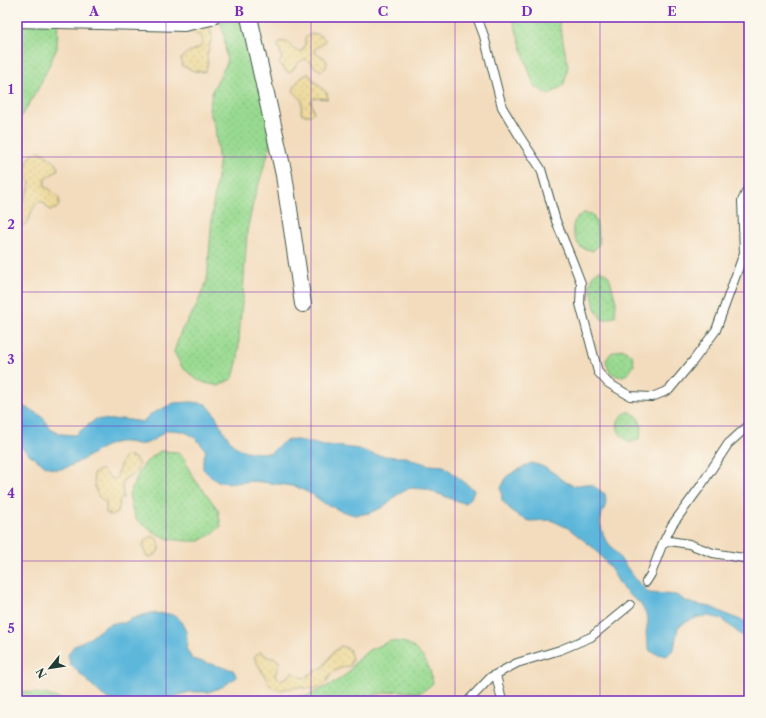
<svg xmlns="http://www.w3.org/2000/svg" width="766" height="718" viewBox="0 0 766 718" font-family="'Libre Caslon Text',serif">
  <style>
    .grass { fill: url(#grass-dots); stroke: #5c8c62 }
    .sand { fill: url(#sand-dots); stroke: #868c69 }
    .water { fill: #5db7db; stroke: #3e7a88 }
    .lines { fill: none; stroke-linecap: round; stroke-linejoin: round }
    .lane-casing { stroke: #3f5549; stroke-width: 10 }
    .street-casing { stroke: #3f5549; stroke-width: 18 }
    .lane { stroke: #fff; stroke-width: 8 }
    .street { stroke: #fff; stroke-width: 16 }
    .grid { fill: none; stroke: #7b2cbf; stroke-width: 1; stroke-opacity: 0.55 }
    .neatline { fill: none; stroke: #7b2cbf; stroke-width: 1.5 }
    .grid-label { font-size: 13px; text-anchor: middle; font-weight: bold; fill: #7b2cbf }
  </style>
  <defs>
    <pattern id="grass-dots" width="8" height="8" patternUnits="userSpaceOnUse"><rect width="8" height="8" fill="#99da91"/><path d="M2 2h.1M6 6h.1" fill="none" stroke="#83bc7e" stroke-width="1.8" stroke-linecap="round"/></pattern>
    <pattern id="sand-dots" width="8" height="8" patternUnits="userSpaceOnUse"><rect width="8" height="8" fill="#eeda9e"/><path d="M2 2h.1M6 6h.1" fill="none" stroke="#ccbc89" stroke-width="1.8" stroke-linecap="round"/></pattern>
  </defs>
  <rect width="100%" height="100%" fill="#fbf7ec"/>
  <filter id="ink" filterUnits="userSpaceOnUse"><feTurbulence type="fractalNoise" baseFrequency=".025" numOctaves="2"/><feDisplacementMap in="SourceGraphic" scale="8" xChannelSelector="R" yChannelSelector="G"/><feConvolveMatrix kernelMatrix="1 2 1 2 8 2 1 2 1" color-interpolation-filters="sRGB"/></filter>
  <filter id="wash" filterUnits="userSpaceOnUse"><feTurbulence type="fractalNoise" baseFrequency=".012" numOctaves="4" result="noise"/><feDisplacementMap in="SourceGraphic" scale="16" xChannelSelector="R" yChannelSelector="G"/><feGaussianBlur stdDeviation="0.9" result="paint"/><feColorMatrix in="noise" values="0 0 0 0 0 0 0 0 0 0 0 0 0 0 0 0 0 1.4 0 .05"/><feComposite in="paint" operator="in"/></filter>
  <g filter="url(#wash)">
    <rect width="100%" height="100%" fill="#f3dcbd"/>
    <path class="grass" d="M17 17H58L57 48 39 87 17 124Z
      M219 17H259L272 132 268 154 254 199 247 231 243 294 240 323 238 358 233 378 219 386 205 383 196 379 182 367 174 352 181 331 196 307 207 280 213 205 219 165 215 126 209 110 213 89 227 63 224 35Z
      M512 17H558L568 66 564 85 549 95 534 86 525 59Z
      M584 213 592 214 596 222 600 243 593 251 580 247C575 239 569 228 576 219 577 217 581 215 584 213Z
      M600 270 609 276 616 302 615 317 602 320 595 308 590 285 593 275Z
      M622 349 632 355 634 365 629 373 621 377C610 373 608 372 606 360L611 353Z
      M629 411 637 416 642 427 640 438 630 443C616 434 611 420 629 411Z
      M160 451 177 452 185 459 188 468 195 480 205 492 218 510 221 526 212 534 200 541H185L169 539 153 532 137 520 132 509 129 495 140 470 147 461Z
      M390 641C394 642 398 641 402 642 408 643 412 646 416 650 427 660 430 668 433 683L426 689 419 693 397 691 373 695 365 699 357 701H258L284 696H307L334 683 348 673 356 661 369 650Z
      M18 691 44 694 67 701H17Z"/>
    <path class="sand" d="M199 21 209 26 212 37 207 55 208 63 205 72 194 71 182 66 181 58 188 52 197 49 203 44 201 36 195 34 189 30Z
      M310 34H317L325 39V42L314 50 315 53 324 57 327 62 326 68 321 71C314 68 311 62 305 59L299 62 290 73C285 71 283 68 279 63L282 58 278 45 281 41 289 43C292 49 295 51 302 51L305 45V38Z
      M309 74 314 81 327 93 328 99 314 98 311 101 314 112 311 115H305L301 113C302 97 305 103 293 91 296 83 300 76 309 74Z
      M40 151 54 161 58 166 57 171 45 179V186L52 191 59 198V205L56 209 50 210 43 202 39 201C37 204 34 206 33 209 28 218 31 223 20 227L17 226V211L25 198 29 189 30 182 26 175V168L28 160 34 153Z
      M127 455 136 459 139 465 136 473 124 479 122 485 123 498 120 500 118 512 112 516 106 513V502C94 497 95 485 93 474L101 469 110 478 116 479 121 462Z
      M152 536 157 539 160 547 157 553 151 557 146 556 143 547 144 542Z
      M341 646 349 649 352 658 350 666 341 668 333 672 323 686 313 689 297 687 279 690 270 686 254 657 260 652 270 658H275L280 662 275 675 280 680 289 676 292 672C298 675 299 677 307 678L308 675 323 667 333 652Z"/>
    <path class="water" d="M192 402 206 404C210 408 213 412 216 417 221 426 230 445 240 449 250 453 261 453 271 453L279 445 290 439 308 442 324 446H335L359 449 375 455 396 457H406L416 461 429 465 444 466 474 490 471 498 465 503 457 501 426 489 410 488 397 495 383 507 370 513 355 515 341 511 324 503 313 495 297 487 286 485 253 481 234 483 220 482 211 477 203 469V459L206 451C194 434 187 430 167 430 161 434 150 444 143 444 137 445 131 442 125 442 118 441 110 444 104 447 92 453 67 472 54 469 44 467 28 453 21 447L17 446V404L29 409 43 417 50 429 60 434 75 435 96 419 111 420 123 419 143 422 149 415 174 403Z
      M531 463 542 466 554 473 562 480 574 486 585 484 592 485 605 494 606 504 602 513 600 523 604 537 637 581 649 593 676 595 684 600 693 604 711 607 730 616 749 623V637L741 635 722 619 709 616 698 617 686 622 678 627 674 649 667 656 657 654 650 651 647 641 646 633 648 620 645 612 641 604 628 594 623 589 609 566 595 549 568 528 551 520 530 521 520 517 511 510 502 500 501 488 507 476Z
      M150 613 169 614 177 616C185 629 189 632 186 648L192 659 233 670 237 677 222 687 208 692H189L160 701H116L108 699 101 694 70 664 68 655 73 647 79 643 90 638 104 627 114 623H124L131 619Z"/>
  </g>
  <g filter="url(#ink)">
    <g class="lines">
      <g class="lane-casing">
        <path id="lane" d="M477 17 484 36 502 107 520 137 541 169 556 221 572 260 581 283 580 304 598 372 608 383 630 396 652 397 669 390 693 361 716 330 744 253 742 201 749 186
          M662 545 672 525 700 487 728 444 749 425
          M646 582 651 574 662 545 669 541 689 544 713 553 749 559
          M496 675 502 701
          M468 701 491 677 517 663 560 650 591 637 630 605"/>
      </g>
      <g class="street-casing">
        <path id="street" d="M249 17 284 175 303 304
          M17 19 184 23 211 17"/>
      </g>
      <use href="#lane" class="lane"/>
      <use href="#street" class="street"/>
    </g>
  </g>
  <path class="grid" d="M166 17V701M311 17V701M455 17V701M600 17V701M17 157H749M17 292H749M17 426H749M17 561H749"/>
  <rect width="766" height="718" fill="none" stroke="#fbf7ec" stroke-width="44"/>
  <g transform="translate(50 668) rotate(240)" stroke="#fbf7ec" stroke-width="3" paint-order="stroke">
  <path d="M0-3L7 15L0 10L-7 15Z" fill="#1f3d34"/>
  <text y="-6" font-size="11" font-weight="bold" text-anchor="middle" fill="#1f3d34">N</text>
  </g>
  <rect x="22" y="22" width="722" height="674" class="neatline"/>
  <g class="grid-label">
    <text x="94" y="16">A</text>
    <text x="239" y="16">B</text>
    <text x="383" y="16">C</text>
    <text x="527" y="16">D</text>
    <text x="672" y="16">E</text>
    <text x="11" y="94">1</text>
    <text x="11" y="229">2</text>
    <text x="11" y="364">3</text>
    <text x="11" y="498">4</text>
    <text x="11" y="633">5</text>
  </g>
</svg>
